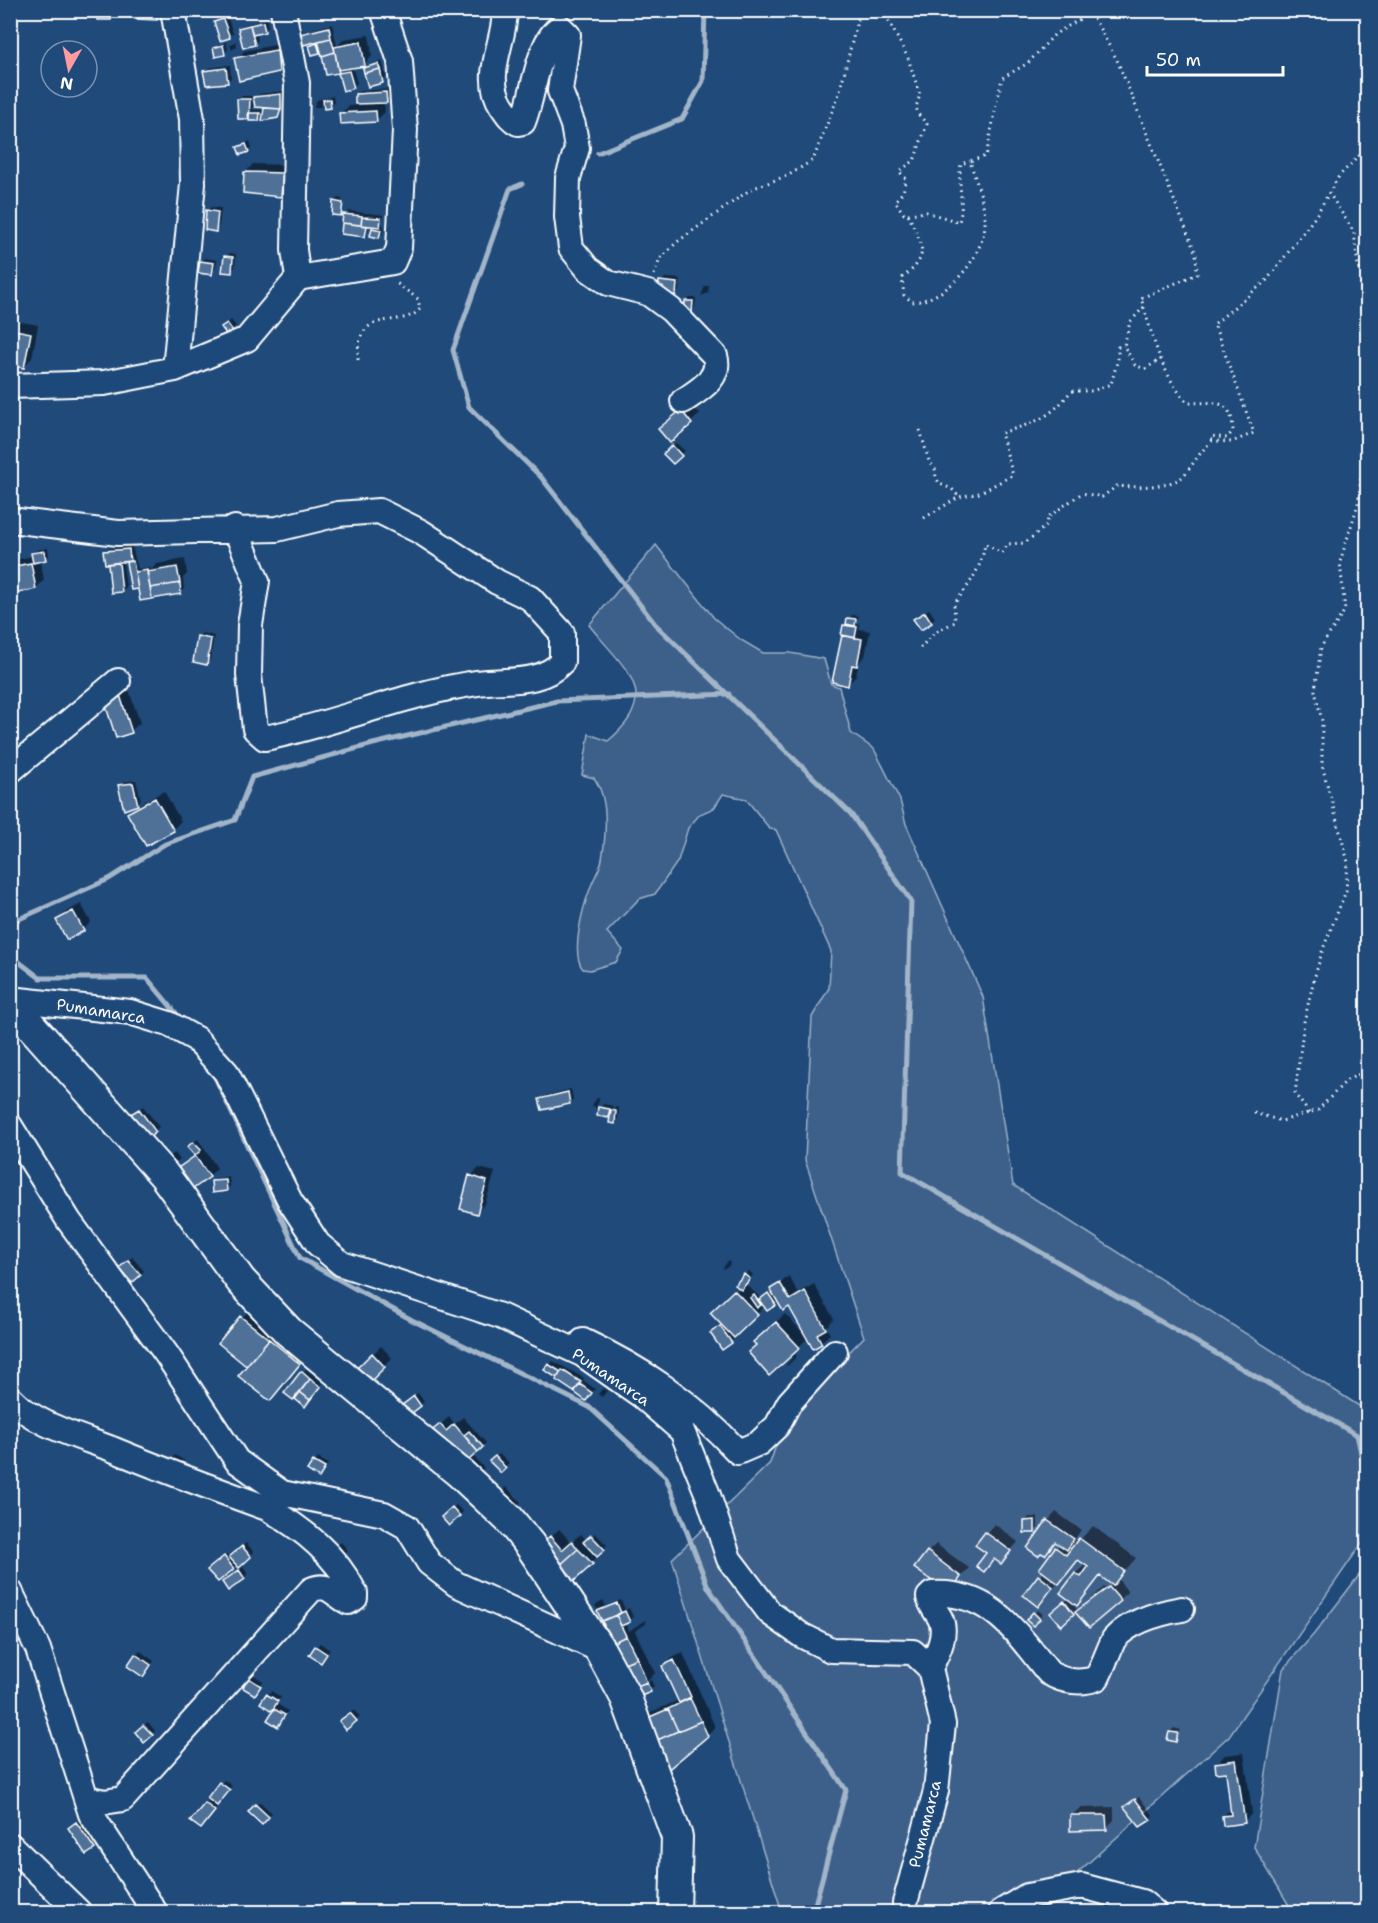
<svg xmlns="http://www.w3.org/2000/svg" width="1378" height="1923" viewBox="0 0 1378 1923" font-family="'Shantell Sans',sans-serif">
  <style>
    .green { fill: #3c618b; stroke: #9eb0c5; stroke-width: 1.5 }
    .shadow { fill: #0007; fill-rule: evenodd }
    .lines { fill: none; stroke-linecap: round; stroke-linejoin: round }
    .stream { stroke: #a3b5c8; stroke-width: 5 }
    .building { fill: #507197; stroke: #fff; stroke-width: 1.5 }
    .minor-casing { stroke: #fff; stroke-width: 28 }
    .major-casing { stroke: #fff; stroke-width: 34 }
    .path { stroke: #fff; stroke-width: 3; stroke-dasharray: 1.5 4.5; stroke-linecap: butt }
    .minor { stroke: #1f4a7a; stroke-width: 24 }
    .major { stroke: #1f4a7a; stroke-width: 30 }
    .labels { text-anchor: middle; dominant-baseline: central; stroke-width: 6; stroke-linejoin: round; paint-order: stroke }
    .street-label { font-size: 16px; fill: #fff; stroke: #1f4a7a }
  </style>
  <rect width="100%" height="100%" fill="#1f4a7a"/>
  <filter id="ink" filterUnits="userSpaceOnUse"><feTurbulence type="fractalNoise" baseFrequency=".0167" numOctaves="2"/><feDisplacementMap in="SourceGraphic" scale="12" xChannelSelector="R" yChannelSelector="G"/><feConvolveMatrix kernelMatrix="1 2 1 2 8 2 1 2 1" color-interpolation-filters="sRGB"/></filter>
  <g filter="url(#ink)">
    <path class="green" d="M656 545 714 618 741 640 763 653H790L824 659 831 684 839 687 851 733 874 749 900 800 906 824 983 997 1013 1185 1367 1411V1536L1229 1736 1034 1912H782L672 1559 770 1463 786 1416 864 1337 805 1160 812 1017 829 988 831 951 776 830 770 829 746 799 723 794 714 808 700 814 688 828 678 861 655 894 639 899 607 932 623 950 616 962 590 970 583 969C570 954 583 907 590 889 593 879 600 870 602 859 606 835 609 798 594 778L582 775 589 734 608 741C665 694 623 668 589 625Z
      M1367 1565V1912H1293L1254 1847 1283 1669 1314 1634Z"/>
    <path class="shadow" d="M227 16 233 33 229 37 216 22Z
      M267 19 268 27 256 33 258 40 254 44 240 28 244 25Z
      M301 24 303 32 332 24 337 46 344 39 369 35 372 56 364 65 352 66 357 83 353 87 339 74 342 71 327 73 322 49 319 52 311 46 317 40 302 36 293 39 294 26Z
      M236 41 237 46 232 50 230 45Z
      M226 42 228 49 224 53 214 48Z
      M285 43 286 63 278 71 236 59 244 51Z
      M382 61 386 78 382 81 365 68Z
      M230 65 231 78 228 81 205 71 209 68Z
      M389 89 390 97 384 101 385 112 376 121 340 114 349 106 357 105 356 94 360 91Z
      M284 91 281 112 277 116 264 114 259 119 239 118 238 100 242 96H253V110H271L255 97 259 94Z
      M333 96 334 103 330 107 325 103 320 107H313L317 100Z
      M250 141 252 147 248 151 239 147Z
      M253 164 290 165 289 187 281 196 245 173Z
      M338 198 342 199 340 215 334 202Z
      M211 207 221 208 219 226 215 230 208 211Z
      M349 211 384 215 380 225 384 226 383 233 379 236 373 229 377 225H370L365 236 342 233 345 215Z
      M230 253 236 254 235 267 231 271 226 257Z
      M205 258 217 260 215 269 211 273 201 262Z
      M665 278 680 279 679 290 675 294 661 282Z
      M705 286H709L708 293 701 296Z
      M690 298H696L695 307 692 311 686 301Z
      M231 320 236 326 218 342 216 338 226 331 223 327Z
      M16 321 38 325 32 358 24 366 10 364V326Z
      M690 403 700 414 670 441 660 429Z
      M676 443 685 451 673 462 665 454Z
      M132 546 138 569 150 567 151 570 157 564 185 559 187 574 183 578 184 589 181 593 132 588 128 561H123L126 587 122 591 113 592 109 562 105 552 109 548Z
      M48 548 49 555 40 560 44 580 36 588 10 593V561L33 556 36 550Z
      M929 609 935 618 921 628 919 616Z
      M852 615 859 616 855 623 860 624 859 629 870 631 865 656 859 662 856 676 848 684 845 625Z
      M202 633 214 636 210 660 206 663 199 637Z
      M127 684 140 723 131 731 105 697Z
      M136 780 141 800 137 803 119 786 123 782Z
      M164 791 181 821 173 829 129 814 138 805Z
      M81 904 91 922 83 930 58 920 66 912Z
      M571 1089 573 1099 570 1103 541 1100 545 1096Z
      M597 1098H600L596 1108 592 1105Z
      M603 1104 613 1106 611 1112 616 1107 619 1108 618 1119 614 1122 613 1111 608 1116 598 1115Z
      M143 1106 159 1127 155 1131 135 1112Z
      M198 1139 217 1168 209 1176 177 1170 196 1154 189 1147Z
      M175 1153 180 1160 169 1169 167 1158Z
      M479 1168 495 1172 485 1204 477 1212 471 1176Z
      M229 1177 230 1186 226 1190 213 1182 217 1178Z
      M132 1257 144 1271 133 1281 121 1268Z
      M728 1261 730 1263 728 1267 722 1269Z
      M749 1271 753 1275 745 1284 762 1299 789 1276 798 1293 814 1284 834 1319 826 1327 830 1334 821 1342 813 1347 808 1338 769 1374 758 1344 763 1334 785 1314 807 1337 789 1305 779 1300 768 1309 765 1306 731 1342 716 1330 723 1325 712 1313 740 1287 737 1284Z
      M250 1309 312 1350 270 1399 248 1366 220 1343Z
      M381 1346 392 1358 369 1380 358 1369Z
      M795 1354 797 1356 787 1366 786 1365Z
      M553 1361 584 1378 583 1380 595 1389 586 1399 546 1370Z
      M306 1369 323 1383 305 1405 286 1392Z
      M603 1388 607 1391 602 1397 598 1394Z
      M418 1393 424 1402 420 1405 406 1402Z
      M449 1417 455 1424 463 1417 486 1443 472 1455 484 1468 472 1479 440 1425Z
      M499 1454 509 1463 501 1471 491 1461Z
      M175 1455 185 1461 180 1469 166 1466Z
      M318 1458 328 1464 319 1476 310 1470Z
      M506 1487 521 1502 509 1514 494 1498Z
      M456 1505 463 1512 449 1524 443 1517Z
      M1056 1512 1081 1530 1075 1539 1078 1542 1093 1526 1136 1558 1118 1579 1128 1592 1089 1626 1076 1611 1061 1624 1052 1613 1069 1598 1076 1574 1086 1564 1080 1559 1046 1596 1025 1595 1044 1571 1041 1569 1060 1544 1056 1542 1045 1553 1048 1521ZM1101 1575 1113 1584 1106 1589 1104 1587 1078 1611 1069 1599 1077 1604Z
      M1029 1517H1038V1528L1034 1531 1026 1521Z
      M995 1524 1018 1542 1001 1562 995 1558 984 1570 988 1553 977 1545Z
      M559 1529 571 1542 581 1534 587 1541 595 1533 607 1545 592 1563 541 1546Z
      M341 1542 348 1551 338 1561 330 1552Z
      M246 1543 254 1552 239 1566 237 1564 233 1568 213 1566 228 1554 231 1557Z
      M936 1544 969 1568 949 1591 928 1552Z
      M243 1567 248 1574 229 1589 224 1582Z
      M603 1600 606 1606 621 1600 625 1610 629 1608 633 1617 625 1623 629 1631 645 1620 646 1624 635 1631 655 1673 646 1683 651 1680 654 1687 650 1690 613 1642 595 1605Z
      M1038 1610 1043 1614 1033 1624 1028 1620Z
      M320 1643 330 1650 324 1657 311 1654Z
      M140 1651 154 1661 146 1672 136 1655Z
      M683 1653 715 1727 707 1735 640 1722 648 1714 679 1700 664 1666 672 1658Z
      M252 1674 263 1681 258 1690 244 1687Z
      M271 1691 281 1697 277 1704 288 1711 278 1725 275 1711 262 1703Z
      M354 1710 360 1717 356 1720 344 1718Z
      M148 1722 155 1731 145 1741 137 1732Z
      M1174 1728 1181 1730 1175 1740 1170 1732Z
      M1244 1753 1252 1813 1244 1822 1223 1816 1232 1808 1227 1771 1216 1764 1225 1755Z
      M224 1780 232 1786 216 1805 218 1807 205 1823 193 1820Z
      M1139 1797 1153 1815 1150 1818 1130 1804Z
      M260 1802 272 1813 262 1823 250 1812Z
      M1114 1807V1820L1106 1828 1071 1816 1080 1808Z
      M80 1820 98 1844 94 1848 73 1825Z"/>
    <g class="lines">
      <path class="stream" d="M598 153 682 119 703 81 705 10
        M522 184 510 189 453 350 469 407 541 477 655 624 851 814 911 901 902 1172 1357 1435 1368 1484
        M10 923 109 879 165 844 235 820 252 777 373 744 557 701 729 694
        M10 955 40 978H147L181 1019
        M213 1073 300 1258 412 1320 589 1407 666 1477 708 1587 846 1790 813 1912"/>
    </g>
    <path class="building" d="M97 10H112L111 20H97Z
      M135 10H157V20L135 19Z
      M223 19 230 38 220 41 214 22Z
      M263 22 265 32 253 35 250 25Z
      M250 25 255 45 243 48 238 28Z
      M329 27 331 38 303 45 300 34Z
      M331 38 335 52 322 56 318 41Z
      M361 42 365 66 338 70 334 47Z
      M317 43 320 53 312 55 309 46Z
      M223 45 225 55 215 57 213 48Z
      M277 50 279 72 239 81 234 58Z
      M335 52 339 73 326 75 322 56Z
      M378 64 380 69 364 73 363 68Z
      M226 68 228 83 206 85 203 71Z
      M380 69 383 83 368 87 364 73Z
      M349 71 354 88 343 91 338 73Z
      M386 92 387 103 355 104V94Z
      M281 94V109L255 107 253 97Z
      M237 99H250L249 119H238Z
      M330 99 331 108 324 109 323 100Z
      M264 108 281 109 278 118 262 121Z
      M376 111 377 122 340 124 339 113Z
      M248 113H260L259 121H249Z
      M246 144 249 152 240 155 237 147Z
      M244 172 283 173 281 197 243 193Z
      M333 201 343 203 341 216 332 215Z
      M206 210 218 212 216 232 205 230Z
      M343 214 362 216 361 225 342 223Z
      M362 217 381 218 380 227 361 225Z
      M342 223 367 226 365 237 341 234Z
      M372 228 381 230 379 238 370 236Z
      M224 256 233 257 232 273 222 272Z
      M200 261 214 263 212 275 198 273Z
      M659 281 677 283 676 295 658 294Z
      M685 301H693L692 313 684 312Z
      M227 323 233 331 227 335 221 327Z
      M10 329 31 333 24 368 10 365Z
      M681 410 692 424 670 443 658 429Z
      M672 445 682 456 673 464 663 454Z
      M129 549 130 561 105 564 103 551Z
      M44 551 46 560 33 563 31 553Z
      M133 561 138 589 131 590 126 562Z
      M31 563 36 589 10 595V567Z
      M119 563 122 592 111 593 108 564Z
      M177 567 180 583 150 588 147 572Z
      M147 570 152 599 140 601 135 572Z
      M180 583 181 594 152 599 150 588Z
      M925 612 932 623 921 630 913 619Z
      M847 618 856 619 855 626 846 624Z
      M843 625 857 627 855 638 841 635Z
      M842 635 862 639 857 666 852 665 848 686 832 682Z
      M197 636 211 639 207 665 193 662Z
      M119 692 132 733 116 738 103 697Z
      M133 783 138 805 124 810 118 785Z
      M155 798 174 831 146 846 127 813Z
      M73 911 84 931 67 940 56 920Z
      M568 1092 570 1104 542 1110 539 1099Z
      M598 1107 610 1109 608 1118 597 1116Z
      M139 1109 156 1132 147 1139 129 1115Z
      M611 1110 616 1111 615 1124 609 1123Z
      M193 1142 201 1150 195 1156 187 1147Z
      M195 1156 210 1177 190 1191 175 1170Z
      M469 1175 487 1181 477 1214 460 1209Z
      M226 1180 227 1191 212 1193 211 1181Z
      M128 1260 141 1275 132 1283 119 1268Z
      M744 1274 750 1279 741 1290 735 1285Z
      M780 1283 790 1300 805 1291 826 1329 817 1334 822 1344 813 1349 789 1307 783 1311 770 1289Z
      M734 1290 758 1315 734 1338 710 1313Z
      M768 1293 776 1305 767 1311 759 1300Z
      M754 1295 761 1305 757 1308 750 1298Z
      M240 1316 269 1339 246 1366 218 1343Z
      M776 1322 800 1348 769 1376 748 1352 756 1345 753 1342Z
      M720 1326 732 1343 722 1350 710 1333Z
      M269 1339 300 1364 270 1401 238 1376Z
      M372 1353 385 1367 369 1383 356 1369Z
      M548 1364 561 1372 557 1378 544 1370Z
      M562 1370 581 1382 574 1392 556 1380Z
      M301 1371 310 1379 293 1400 284 1393Z
      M310 1379 321 1387 310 1400 300 1392Z
      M580 1384 592 1393 586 1401 574 1392Z
      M300 1392 310 1400 305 1407 295 1399Z
      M414 1396 421 1406 408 1416 401 1406Z
      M440 1424 446 1431 454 1424 478 1452 460 1468 429 1433Z
      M469 1431 483 1447 478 1452 464 1435Z
      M495 1456 506 1468 501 1473 489 1461Z
      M313 1461 325 1468 319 1478 307 1470Z
      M452 1507 460 1516 449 1526 441 1517Z
      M1035 1520V1533H1024V1521Z
      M1047 1520 1074 1539 1067 1550 1055 1542 1045 1555 1041 1553 1038 1556 1027 1548Z
      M985 1532 1011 1551 1001 1564 994 1559 984 1572 976 1566 986 1553 975 1545Z
      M591 1535 605 1550 597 1557 583 1542Z
      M550 1536 562 1550 572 1541 578 1549 558 1567 539 1546Z
      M1079 1538 1124 1571 1113 1586 1100 1576 1077 1606 1060 1593 1075 1573 1081 1577 1088 1567 1078 1560 1059 1584 1039 1569 1055 1547 1066 1555Z
      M242 1546 251 1557 239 1568 229 1557Z
      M578 1549 593 1564 573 1582 558 1567Z
      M927 1551 961 1577 949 1593 914 1568Z
      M224 1556 234 1569 218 1582 207 1570Z
      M239 1570 245 1579 228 1591 222 1582Z
      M1038 1575 1053 1587 1038 1607 1023 1595Z
      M1109 1587 1121 1601 1089 1628 1075 1612Z
      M1064 1601 1074 1614 1061 1626 1050 1613Z
      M617 1603 621 1613 602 1621 597 1611Z
      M625 1611 630 1622 621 1626 616 1615Z
      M1033 1612 1040 1619 1033 1626 1026 1620Z
      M616 1615 626 1636 612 1643 602 1621Z
      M626 1636 637 1658 622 1664 612 1643Z
      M315 1646 327 1654 321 1663 309 1655Z
      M135 1654 151 1665 143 1677 127 1666Z
      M637 1658 647 1683 632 1689 622 1664Z
      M674 1660 691 1697 679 1703 662 1666Z
      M247 1677 261 1686 255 1695 243 1688Z
      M647 1683 651 1692 636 1698 632 1689Z
      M266 1694 278 1701 272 1711 260 1703Z
      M690 1698 701 1721 678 1731 668 1709Z
      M274 1709 285 1715 278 1727 267 1720Z
      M668 1709 678 1731 648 1744 638 1722Z
      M350 1713 357 1721 346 1730 339 1721Z
      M701 1721 708 1736 665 1772 648 1744Z
      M143 1725 153 1735 144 1743 135 1732Z
      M1169 1732 1178 1733 1176 1742 1167 1740Z
      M1236 1760 1245 1823 1223 1826 1222 1816 1231 1815 1226 1772 1216 1773 1215 1763Z
      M219 1782 230 1790 217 1806 207 1798Z
      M1135 1799 1151 1820 1140 1827 1124 1807Z
      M205 1803 215 1811 201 1829 190 1821Z
      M255 1804 269 1817 262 1825 248 1812Z
      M1070 1815H1106L1107 1830 1070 1831Z
      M76 1822 95 1849 86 1855 68 1828Z"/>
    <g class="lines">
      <g class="minor-casing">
        <path id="minor" d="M173 10 192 119 193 184 175 369
          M283 10 297 83 294 250 298 278
          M505 10C505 43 482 76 502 106 507 113 510 119 518 123L523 122C534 96 537 43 560 27L568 35 560 91 573 125 577 148 568 178 567 217 571 248 588 269 608 283 648 293 671 310 715 356C722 378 699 390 683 401
          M10 386 104 383 175 369 247 339 298 278 393 262 399 248 405 130 400 61 383 10
          M10 520 118 533 277 529 338 514 379 511 421 532 497 582 530 598 562 633V662C540 685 508 679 477 683 405 693 336 724 265 738L255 729 249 675 250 625 257 581 235 528
          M10 771 118 681
          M10 999 130 1012 169 1024 196 1039 226 1072 290 1201 318 1244 342 1264 500 1316 554 1341 582 1354 642 1396 682 1431 708 1495 729 1559 770 1613 801 1635 831 1650 913 1652 930 1668 943 1724 936 1791 905 1903V1912
          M10 1126 69 1221 167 1355 237 1461 282 1493 384 1514 407 1527 429 1563 456 1584 600 1650
          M583 1341C644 1370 692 1402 738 1452L759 1443 777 1426 789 1403 835 1352
          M10 1398C35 1425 78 1436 112 1449 163 1470 214 1489 267 1508 303 1529 336 1555 355 1593V1598L348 1602C333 1594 328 1582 311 1590L123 1799 104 1802 86 1798
          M10 1591 38 1649 91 1814 155 1912
          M930 1668C937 1654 948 1634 940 1618 936 1611 930 1604 929 1597L932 1594C991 1590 1017 1634 1049 1673 1064 1682 1082 1684 1097 1678 1101 1671 1112 1642 1114 1639 1130 1621 1159 1613 1182 1609
          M10 1845 79 1912
          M1001 1912 1027 1896 1082 1886 1142 1902 1154 1912"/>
      </g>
      <g class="major-casing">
        <path id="major" d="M10 1002 164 1175 241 1281 288 1331 461 1474 509 1519 530 1545 600 1650 626 1698 677 1837 675 1912"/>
      </g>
      <path class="path" d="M883 10 908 58 920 95 916 107 918 114 927 124 914 161 899 171 906 179 903 192 895 201 904 214H908C921 244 933 255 902 278L904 295 912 302C949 300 988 253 985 216 983 198 975 179 970 161L986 156 1002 78 1028 63 1055 34 1095 10
        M1091 13 1117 60 1196 254 1197 274 1141 298C1152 334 1161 375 1188 403 1215 403 1232 397 1233 431L1227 438 1211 436 1212 441
        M1368 147 1339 176 1329 193 1354 232 1358 266 1368 289
        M908 214 926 212 959 222C965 203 957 184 961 164L970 161
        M654 275 660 259 677 242 751 189 789 175 813 160 839 94 860 10
        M1144 307 1130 322 1124 346 1135 365 1145 369 1161 359
        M358 360C356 303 401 331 420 309L418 299 395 282
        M920 430 929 461 935 469 936 478 940 484 952 489 959 497
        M924 518 959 497 979 493 1013 475 1001 433C1033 423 1049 420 1071 391H1092L1111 384 1118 359V347L1124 346
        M920 648 935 632 955 622 954 604C970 584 981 569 985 544L1002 553 1008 544 1025 543 1047 525 1048 517 1082 493 1102 497 1117 486C1131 488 1172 487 1182 477 1193 466 1198 453 1212 441L1232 442 1254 433 1214 324 1267 280 1315 217 1329 193
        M1254 1113 1282 1121 1318 1110 1347 1080 1368 1070
        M1309 1113 1295 1094 1304 1022 1314 979 1323 949 1346 891 1348 862 1322 765V721L1315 691 1321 647 1345 610 1340 562 1358 504 1368 419"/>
      <use href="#minor" class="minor"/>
      <use href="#major" class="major"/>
    </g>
  </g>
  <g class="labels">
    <g class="street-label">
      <text transform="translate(101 1011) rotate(9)">Pumamarca</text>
      <text transform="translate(611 1377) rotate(34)">Pumamarca</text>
      <text transform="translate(925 1824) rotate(-76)">Pumamarca</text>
    </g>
  </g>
  <rect width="1378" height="1923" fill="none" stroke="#1f4a7a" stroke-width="36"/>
  <rect x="18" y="18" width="1342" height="1887" fill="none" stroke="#fff" stroke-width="2" filter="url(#ink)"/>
  <g transform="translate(69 69) rotate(189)"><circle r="28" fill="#1f4a7a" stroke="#7992af" stroke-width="1.5"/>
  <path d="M0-4.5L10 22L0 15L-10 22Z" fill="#ff9aa2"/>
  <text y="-9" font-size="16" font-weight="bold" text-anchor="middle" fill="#ffffff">N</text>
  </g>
  <path d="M1147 66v9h136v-9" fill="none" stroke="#ffffff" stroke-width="3"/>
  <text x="1156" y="66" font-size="18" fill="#ffffff" stroke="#1f4a7a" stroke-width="4.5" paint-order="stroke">50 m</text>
</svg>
